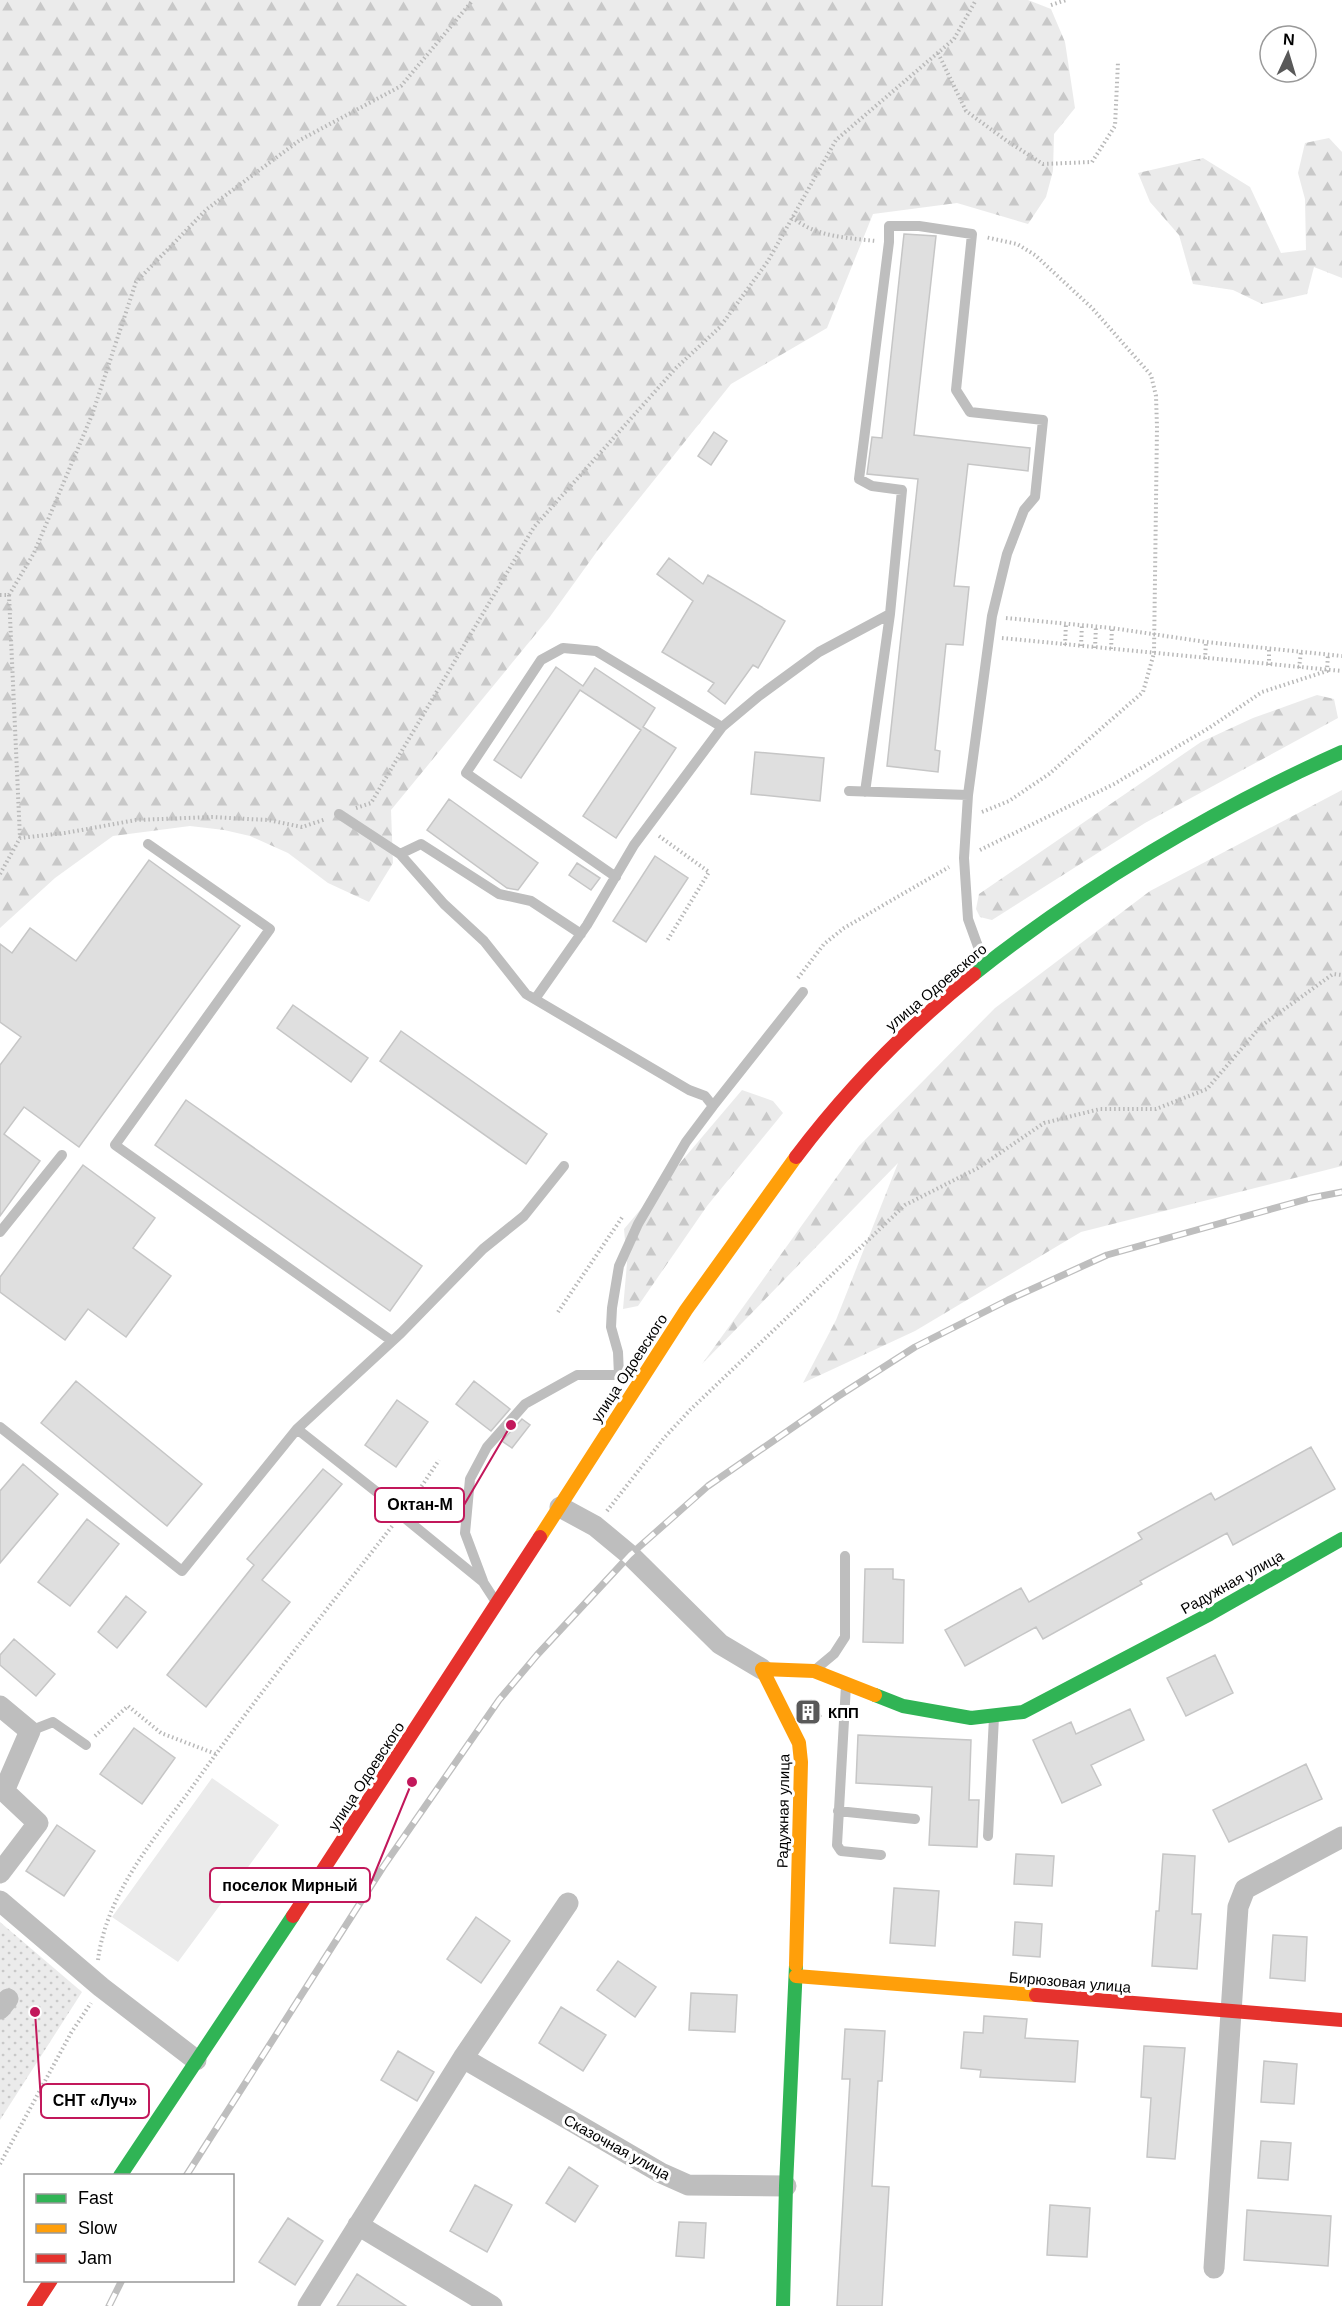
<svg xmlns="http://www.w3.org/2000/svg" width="1342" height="2306" viewBox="0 0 1342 2306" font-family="Helvetica,sans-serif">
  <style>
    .grass { fill: #ebebeb }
    .forest { fill: url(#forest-firs) }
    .garden { fill: url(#garden-dots) }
    .building { fill: #dfdfdf; stroke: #c6c6c6; stroke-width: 1.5 }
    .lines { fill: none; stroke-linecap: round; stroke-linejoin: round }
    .path { stroke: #b9b9b9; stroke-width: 4; stroke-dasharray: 1.5 3; stroke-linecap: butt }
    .lane { stroke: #bebebe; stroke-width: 10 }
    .street { stroke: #bebebe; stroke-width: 21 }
    .fast { stroke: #30b455; stroke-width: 14 }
    .slow { stroke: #ff9f0a; stroke-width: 14 }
    .jam { stroke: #e5322d; stroke-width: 14 }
    .rail-casing { stroke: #bebebe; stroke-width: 7 }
    .rail { stroke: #fff; stroke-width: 4.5; stroke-dasharray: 14; stroke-linecap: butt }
    .labels { text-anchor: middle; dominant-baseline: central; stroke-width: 6; stroke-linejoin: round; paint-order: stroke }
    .street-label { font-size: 15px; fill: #000; stroke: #fff }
    .poi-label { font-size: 15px; font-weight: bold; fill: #000; stroke: #fff; text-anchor: start }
    .leader { fill: none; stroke: #c2185b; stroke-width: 2 }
    .callout-dot { fill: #c2185b; stroke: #fff; stroke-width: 2 }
    .callout { fill: #fff; stroke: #c2185b; stroke-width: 2 }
    .callout-label { font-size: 16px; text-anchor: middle; font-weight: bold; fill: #000 }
  </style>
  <defs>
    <pattern id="forest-firs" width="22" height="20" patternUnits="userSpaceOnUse" patternTransform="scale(1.5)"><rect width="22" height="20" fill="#ebebeb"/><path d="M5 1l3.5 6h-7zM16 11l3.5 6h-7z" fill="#c8c8c8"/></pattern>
    <pattern id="garden-dots" width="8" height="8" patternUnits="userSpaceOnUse" patternTransform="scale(1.5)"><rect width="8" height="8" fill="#ebebeb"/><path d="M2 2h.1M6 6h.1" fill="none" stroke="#c8c8c8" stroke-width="1.8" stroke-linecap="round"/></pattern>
  </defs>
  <rect width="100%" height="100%" fill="#fff"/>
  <path class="grass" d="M212 1778 279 1825 178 1962 112 1917Z"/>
  <path class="forest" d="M0 0H1028L1051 9 1065 42 1075 108 1054 134 1053 171 1046 197 1028 224 957 203 873 214 827 328 731 384 598 550 549 618 391 810 393 863 369 902 328 883 288 853 250 836 224 830 190 826 113 836 55 878 0 928Z
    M1329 138 1342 152V278L1314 267 1307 294 1262 304 1233 290 1193 284 1179 235 1150 202 1138 173 1203 158 1250 187 1281 253 1306 250 1305 199 1298 173 1305 143Z
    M1317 695 1334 699 1338 718 1145 823 992 920 980 917 976 909 979 894 1201 742 1253 718Z
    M1342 790V1166L1081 1232 915 1331 803 1383 836 1320 898 1163 702 1364 859 1146 995 1008 1150 891Z
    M742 1090 773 1101 783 1113 707 1206 638 1306 623 1309 627 1263 624 1229Z"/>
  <path class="garden" d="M0 1922 82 1992 0 2120Z"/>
  <path class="building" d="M904 234 936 236 914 435 1030 448 1028 471 968 464 954 586 969 587 963 645 946 644 935 750 940 751 938 772 887 766 918 479 867 474 872 437 882 438Z
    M714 432 727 441 711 465 698 456Z
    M669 558 703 584 708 575 785 621 758 668 753 665 725 704 708 691 714 683 662 652 693 601 657 574Z
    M556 667 583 686 595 668 655 708 643 727 676 748 616 838 583 816 641 730 580 690 521 778 494 760Z
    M755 752 824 758 820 801 751 794Z
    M449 799 538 863 518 890 507 888 427 830Z
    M655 856 688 878 646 942 613 921Z
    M149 860 240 926 79 1147 24 1107 4 1134 40 1161 0 1216V1065L21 1037 0 1022V944L12 953 30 928 76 961Z
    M577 863 600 878 591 890 569 875Z
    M293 1005 368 1058 351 1082 277 1028Z
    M401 1031 547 1134 526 1164 380 1061Z
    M186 1100 422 1266 390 1311 155 1145Z
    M83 1165 155 1218 133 1248 171 1276 126 1337 88 1309 65 1340 0 1292V1277Z
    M76 1381 202 1484 167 1526 41 1423Z
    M474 1381 510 1409 491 1431 456 1404Z
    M397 1400 428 1422 396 1467 365 1445Z
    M522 1419 530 1425 512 1448 502 1441Z
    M1311 1447 1335 1489 1233 1545 1227 1533 1140 1581 1142 1584 1043 1639 1036 1627 965 1666 945 1630 1021 1588 1029 1602 1142 1539 1138 1533 1211 1493 1215 1500Z
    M23 1464 58 1494 0 1563V1491Z
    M323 1469 342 1484 262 1580 290 1602 206 1707 167 1675 254 1565 247 1559Z
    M87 1519 119 1544 70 1606 38 1582Z
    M865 1569H893V1579L904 1580 903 1643 863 1642Z
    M126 1596 146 1612 117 1648 98 1632Z
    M14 1639 55 1674 36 1696 0 1665V1655Z
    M1215 1655 1233 1693 1186 1716 1167 1678Z
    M811 1700 821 1716 808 1723 800 1706Z
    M1130 1709 1144 1740 1091 1765 1101 1785 1062 1803 1033 1740 1071 1722 1076 1734Z
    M134 1728 175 1758 142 1804 100 1774Z
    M858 1735 971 1740 969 1800H979L977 1847 929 1845 932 1787 856 1783Z
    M1306 1764 1322 1799 1229 1842 1213 1810Z
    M57 1825 95 1851 64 1896 26 1871Z
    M1016 1854 1054 1856 1052 1886 1014 1884Z
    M1163 1854 1195 1856 1192 1914H1201L1197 1969 1152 1966 1156 1911H1159Z
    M894 1888 939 1891 935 1946 890 1943Z
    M476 1917 510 1941 481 1983 447 1959Z
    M1015 1922 1042 1924 1040 1957 1013 1955Z
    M1273 1935 1307 1937 1305 1981 1270 1978Z
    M618 1961 656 1987 635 2017 597 1990Z
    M691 1993 737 1995 735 2032 689 2030Z
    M561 2007 606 2035 583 2071 539 2043Z
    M984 2016 1027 2019 1025 2038 1078 2041 1075 2082 980 2077 981 2070 961 2068 964 2032 983 2033Z
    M845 2029 885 2031 882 2081H878L872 2186 889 2187 882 2306H837L850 2079H842Z
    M1144 2046 1185 2048 1175 2159 1147 2157 1151 2098 1141 2097Z
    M398 2051 434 2072 417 2101 381 2080Z
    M1264 2061 1297 2064 1294 2104 1261 2102Z
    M1261 2141 1291 2143 1288 2180 1258 2178Z
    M569 2167 598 2186 575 2222 546 2203Z
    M475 2185 512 2205 487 2252 450 2231Z
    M1050 2205 1090 2208 1087 2257 1047 2255Z
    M1247 2210 1331 2216 1328 2266 1244 2260Z
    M288 2218 323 2241 295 2285 259 2262Z
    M679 2222 706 2223 704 2258 676 2256Z
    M357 2274 406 2306H337Z"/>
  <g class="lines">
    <path class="path" d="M1051 5 1066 0
      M938 53 966 111 1007 141 1043 164 1092 162 1115 126 1118 62
      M792 217C815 237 848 238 876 241
      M0 595H9L34 553 92 415 136 282 207 209 300 140 401 86 473 0
      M9 595 20 838
      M1006 618 1112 628 1206 642 1342 656
      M1002 638 1342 671
      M1065 645 1066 623
      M1081 646 1082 624
      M1095 648 1096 626
      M1111 649 1112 628
      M1205 659 1206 642
      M1269 665V648
      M1299 668 1301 652
      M356 808 371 803 534 527 676 368 720 327 768 261 836 140 954 39 976 0
      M982 812 1009 801 1049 774 1143 692 1154 653 1157 427 1156 396 1151 375 1092 308 1035 255 1017 244 985 237
      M659 836 709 872 667 941
      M980 850 1114 784 1209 728 1262 692 1327 671 1328 654
      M0 874 20 838 65 833 136 820 212 817 268 820 302 827 326 819
      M798 978 824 944 844 928 949 867
      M558 1312 623 1216
      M409 1505 439 1460
      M607 1511 664 1438 690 1410 905 1205 978 1168 1044 1123 1100 1109H1156L1207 1089 1261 1026 1333 974 1342 975
      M95 1736 128 1706 161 1733 216 1754
      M98 1960C107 1892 154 1840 193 1786 256 1697 325 1612 393 1525
      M0 2164 71 2033 91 2003"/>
    <path class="lane" d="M849 791 968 795
      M865 792 890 614 902 490 872 486 859 479 889 242V226H919L972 234 956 390 970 412 1043 420 1035 497 1024 510 1007 554 992 616 968 795 964 858 968 919 984 963
      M339 814 400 854 444 904 484 941 526 994 689 1090 705 1096 713 1106 686 1142 638 1224 619 1266 612 1308 611 1327 618 1352 619 1376
      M148 844 270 929 115 1145 392 1341
      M400 854 421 844 499 894 531 901 581 934
      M616 877 466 773 541 660 563 648 596 651 722 727
      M535 999 587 925 634 845 722 727 759 696 819 652 890 614
      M713 1106 803 992
      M0 1232 62 1155
      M0 1427 182 1571 297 1429
      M483 1581 465 1533 470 1479 487 1447 525 1404 577 1375H624
      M496 1602 483 1582 401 1515 378 1493 297 1429 401 1333 483 1249 524 1216 564 1166
      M816 1669 834 1654 845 1637V1556
      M846 1685 837 1845 841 1851 881 1855
      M30 1731 53 1722 86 1745
      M838 1811 915 1819
      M988 1836 994 1717"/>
    <path class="street" d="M560 1507 595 1526 630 1555 720 1644 762 1669
      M0 1706 30 1731 4 1791 38 1823 0 1873
      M0 1901 101 1987 196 2060
      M0 2009 8 1999
      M463 2058 661 2173 688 2185 786 2186
      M358 2225 492 2306
      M1214 2268 1238 1907 1245 1889 1342 1837
      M308 2306 463 2058 568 1903"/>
    <path class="fast" d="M974 974C1082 888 1216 808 1342 752
      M875 1695 903 1706 971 1718 1023 1712 1210 1614 1342 1539
      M120 2176 293 1916
      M783 2306 786 2186 796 1965"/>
    <path class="slow" d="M540 1537 686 1310 796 1157
      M796 1965 801 1762 799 1743 762 1669 814 1671 875 1695
      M796 1976 1036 1995"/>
    <path class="jam" d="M796 1157C848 1088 907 1028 974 974
      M293 1916 540 1537
      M1036 1995 1342 2020
      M34 2306 51 2280"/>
    <g class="rail-casing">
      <path id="rail" d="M186 2176 383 1867 499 1700 537 1655 630 1555 708 1486 837 1397 915 1347 1008 1300 1107 1255 1311 1198 1342 1192
        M109 2306 122 2280"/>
    </g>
    <use href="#rail" class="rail"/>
  </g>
  <defs>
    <g id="building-square" transform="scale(1.35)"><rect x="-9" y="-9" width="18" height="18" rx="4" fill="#595959" stroke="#fff"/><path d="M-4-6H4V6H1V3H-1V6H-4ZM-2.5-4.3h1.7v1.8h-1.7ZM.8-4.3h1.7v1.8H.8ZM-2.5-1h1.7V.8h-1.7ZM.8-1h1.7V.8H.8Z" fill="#fff"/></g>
  </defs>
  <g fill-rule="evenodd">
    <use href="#building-square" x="808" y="1712"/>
  </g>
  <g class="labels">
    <g class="street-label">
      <text transform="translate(936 987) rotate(-40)">улица Одоевского</text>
      <text transform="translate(629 1368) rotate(-57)">улица Одоевского</text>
      <text transform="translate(1232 1582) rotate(-29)">Радужная улица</text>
      <text transform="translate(366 1776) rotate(-57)">улица Одоевского</text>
      <text transform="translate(783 1811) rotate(-89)">Радужная улица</text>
      <text transform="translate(1070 1982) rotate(5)">Бирюзовая улица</text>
      <text transform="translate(617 2147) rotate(29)">Сказочная улица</text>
    </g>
    <g class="poi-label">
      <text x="828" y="1712">КПП</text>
    </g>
  </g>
  <path class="leader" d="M511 1425L464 1505M412 1782L370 1885M35 2012L41 2101"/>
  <g class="callout-dot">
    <circle cx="511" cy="1425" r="6"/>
    <circle cx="412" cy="1782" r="6"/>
    <circle cx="35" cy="2012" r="6"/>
  </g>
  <g class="callout">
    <rect x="375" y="1488" width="89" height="34" rx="6"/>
    <rect x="210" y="1868" width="160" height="34" rx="6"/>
    <rect x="41" y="2084" width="108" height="34" rx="6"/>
  </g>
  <g class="callout-label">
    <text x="420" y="1510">Октан-М</text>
    <text x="290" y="1891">поселок Мирный</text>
    <text x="95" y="2106">СНТ «Луч»</text>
  </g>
  <rect x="24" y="2174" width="210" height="108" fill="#ffffff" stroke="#999999" stroke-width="1.5"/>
  <rect x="36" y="2194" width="30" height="9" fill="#30b455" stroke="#999999" stroke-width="1.5"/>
  <text x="78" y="2204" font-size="18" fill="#000000">Fast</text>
  <rect x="36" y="2224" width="30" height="9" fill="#ff9f0a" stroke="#999999" stroke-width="1.5"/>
  <text x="78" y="2234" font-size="18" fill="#000000">Slow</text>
  <rect x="36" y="2254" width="30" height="9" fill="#e5322d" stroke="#999999" stroke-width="1.5"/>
  <text x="78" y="2264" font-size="18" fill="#000000">Jam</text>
  <g transform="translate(1288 54) rotate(4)"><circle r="28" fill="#ffffff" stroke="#999999" stroke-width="1.5"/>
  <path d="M0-4.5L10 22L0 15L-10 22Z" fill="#595959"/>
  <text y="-9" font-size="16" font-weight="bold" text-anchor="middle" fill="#000000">N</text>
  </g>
</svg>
